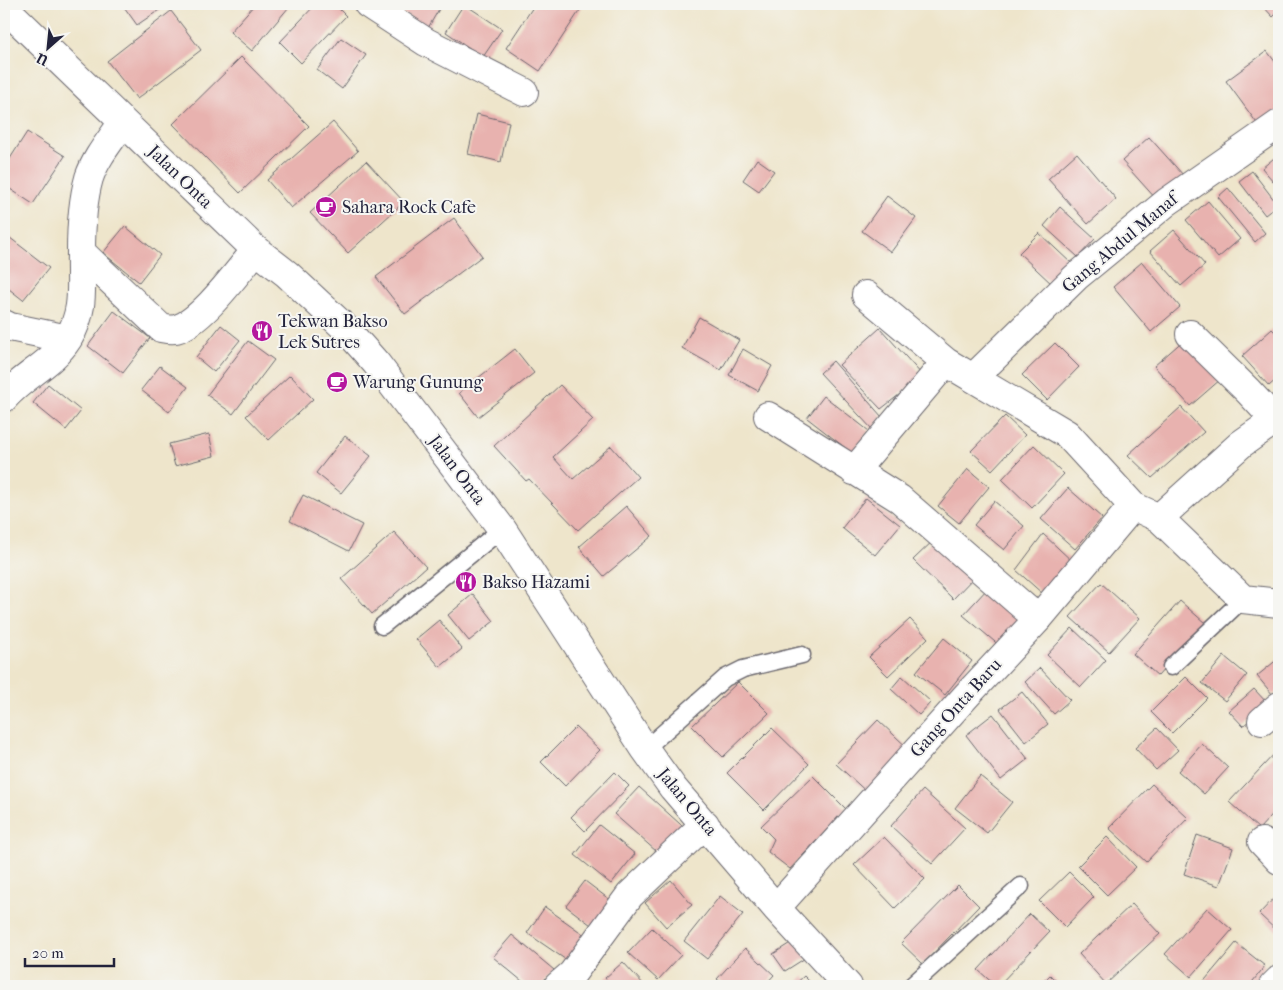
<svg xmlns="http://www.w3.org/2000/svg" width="1283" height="990" viewBox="0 0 1283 990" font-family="'IM FELL French Canon',serif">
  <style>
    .building { fill: #e8b2af }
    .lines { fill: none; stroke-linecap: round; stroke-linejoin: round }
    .lane-casing { stroke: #69666d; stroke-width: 19 }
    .street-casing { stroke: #69666d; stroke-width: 30 }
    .lane { stroke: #fff; stroke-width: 16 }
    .street { stroke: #fff; stroke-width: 28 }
    .labels { text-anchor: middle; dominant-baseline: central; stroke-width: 4; stroke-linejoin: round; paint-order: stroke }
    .street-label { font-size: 18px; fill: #22223b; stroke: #f6f6f2 }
    .poi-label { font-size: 18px; fill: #22223b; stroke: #f6f6f2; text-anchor: start }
  </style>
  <rect width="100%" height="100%" fill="#f6f6f2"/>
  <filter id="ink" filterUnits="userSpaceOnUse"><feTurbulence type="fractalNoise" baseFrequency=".02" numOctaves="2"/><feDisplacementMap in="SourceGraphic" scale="10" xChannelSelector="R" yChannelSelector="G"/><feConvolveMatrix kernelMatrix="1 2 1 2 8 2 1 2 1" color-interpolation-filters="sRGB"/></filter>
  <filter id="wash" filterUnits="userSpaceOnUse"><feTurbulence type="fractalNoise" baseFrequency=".0096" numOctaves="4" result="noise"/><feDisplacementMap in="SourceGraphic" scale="20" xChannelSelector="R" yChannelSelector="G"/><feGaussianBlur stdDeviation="1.12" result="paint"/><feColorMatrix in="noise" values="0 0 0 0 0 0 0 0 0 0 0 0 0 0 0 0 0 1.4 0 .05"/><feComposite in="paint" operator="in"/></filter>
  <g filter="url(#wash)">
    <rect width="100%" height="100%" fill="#eee5cb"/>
    <g id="blocks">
      <path class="building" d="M122 4H168L137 25Z
        M255 4H285L289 7 252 51 230 32Z
        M316 4H334L346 16 301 63 280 42Z
        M406 4H442L428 28 401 12Z
        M464 4 502 29 483 57 446 32Z
        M535 4H577L582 7 540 71 506 48Z
        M1261 4H1279V11L1273 17Z
        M171 11 201 50 137 99 107 61Z
        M341 38 366 55 342 89 317 70Z
        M1267 51 1279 67V117L1262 130 1226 81Z
        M241 57 309 126 240 193 173 124Z
        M477 114 509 122 501 162 468 154Z
        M333 122 358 151 291 208 267 180Z
        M27 132 65 156 33 204 4 185V168Z
        M1149 137 1184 176 1157 200 1122 161Z
        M1077 153 1116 199 1088 224 1048 179Z
        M1279 154V188L1262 168Z
        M757 159 774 171 759 191 743 180Z
        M366 161 404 202 348 253 310 213Z
        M1252 171 1278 205 1265 215 1239 181Z
        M1228 188 1265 233 1255 242 1218 197Z
        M887 196 916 218 891 252 862 231Z
        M1208 201 1240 239 1218 258 1186 220Z
        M1060 207 1095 239 1078 257 1044 226Z
        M454 218 482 256 405 314 376 277Z
        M125 226 160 255 139 282 103 253Z
        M1174 230 1205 265 1181 286 1150 251Z
        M1039 233 1072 264 1053 285 1019 253Z
        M5 234 49 268 23 300 4 285Z
        M1142 262 1180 307 1151 332 1113 287Z
        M114 311 150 338 123 373 88 346Z
        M699 317 739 340 721 370 682 348Z
        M221 325 240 340 214 372 196 357Z
        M880 328 923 376 881 409 839 365Z
        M1272 329 1279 336V377L1269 386 1242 356Z
        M1185 339 1221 379 1190 406 1154 366Z
        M248 341 274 360 233 414 207 395Z
        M1055 343 1079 367 1047 400 1022 375Z
        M515 349 534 373 478 417 459 393Z
        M743 349 772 366 758 391 729 375Z
        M833 361 882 417 872 429 820 373Z
        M160 366 188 387 169 412 141 390Z
        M290 375 313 399 269 440 246 416Z
        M48 384 81 411 66 430 33 403Z
        M560 385 593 420 553 457 573 479 611 446 638 477 578 530 529 479 526 481 494 446Z
        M824 396 869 431 852 453 807 418Z
        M1181 407 1204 432 1152 478 1128 455Z
        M1005 416 1025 435 992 470 971 451Z
        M209 434 214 456 175 466 169 444Z
        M345 436 371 456 341 493 316 473Z
        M1034 445 1064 474 1032 508 1002 479Z
        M968 469 989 487 959 523 938 506Z
        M1068 488 1102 518 1075 549 1041 519Z
        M303 495 362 525 349 551 290 521Z
        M866 498 900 525 875 555 842 528Z
        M994 501 1024 526 1004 550 974 525Z
        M626 506 652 536 604 576 579 547Z
        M394 532 426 567 372 614 341 579Z
        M1043 534 1074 563 1044 595 1016 570Z
        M937 537 976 575 953 599 913 560Z
        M1101 583 1140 618 1109 652 1070 617Z
        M988 588 1025 620 1001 647 963 615Z
        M473 594 494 621 469 641 448 615Z
        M1180 601 1205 623 1158 676 1133 654Z
        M910 619 928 638 888 676 869 657Z
        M439 620 462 649 440 667 416 639Z
        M1072 628 1106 660 1081 687 1047 655Z
        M944 638 972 661 945 695 916 672Z
        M1224 656 1247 675 1225 701 1202 683Z
        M1279 658V690L1273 695 1257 676Z
        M1040 668 1070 700 1054 714 1025 682Z
        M902 676 931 702 919 715 891 689Z
        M1186 677 1207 698 1172 733 1151 712Z
        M738 682 769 713 723 757 692 726Z
        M1254 689 1268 704 1243 726 1229 711Z
        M1022 692 1048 724 1026 742 1000 709Z
        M993 714 1028 759 1001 780 966 735Z
        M878 720 912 752 870 795 836 764Z
        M576 727 600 750 565 786 541 762Z
        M772 728 809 764 764 810 727 773Z
        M1157 728 1178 750 1156 770 1135 748Z
        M1202 744 1228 768 1204 794 1178 771Z
        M1278 750 1279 751V807L1259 829 1229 802Z
        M615 772 629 786 585 831 571 817Z
        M813 776 846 809 790 869 768 852 774 839 761 826Z
        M980 776 1012 802 987 833 955 808Z
        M1152 784 1188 818 1146 862 1109 828Z
        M639 787 690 833 665 859 614 814Z
        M923 790 965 828 932 864 891 826Z
        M599 825 635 854 611 884 575 855Z
        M1197 835 1233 848 1219 886 1184 874Z
        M884 837 925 879 895 908 854 865Z
        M1107 837 1136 867 1107 895 1078 866Z
        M1069 872 1094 897 1065 927 1039 901Z
        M671 880 692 905 666 927 645 903Z
        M585 881 618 906 599 931 566 906Z
        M958 885 979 906 923 964 901 943Z
        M1279 893V933L1259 914Z
        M720 896 743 914 707 959 684 941Z
        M1132 904 1160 934 1106 984 1079 954Z
        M545 907 593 941 575 966 527 933Z
        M1207 908 1232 930 1191 977 1165 954Z
        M1030 914 1049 932 998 986H996L978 970Z
        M652 928 681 955 658 980 628 953Z
        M512 935 554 970 541 986H528L493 957Z
        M795 940 807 957 785 971 773 954Z
        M1236 943 1265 966 1249 986H1200Z
        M745 948 774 975 764 986H725L717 979Z
        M623 962 645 986H612L605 978Z
        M1050 975 1061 986H1039Z
        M804 976 814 986H793Z"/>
    </g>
  </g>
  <g filter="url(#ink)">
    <use href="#blocks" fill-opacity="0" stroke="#69666d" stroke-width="1"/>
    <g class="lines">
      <g class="lane-casing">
        <path id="lane" d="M382 626 502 529
          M1171 667 1243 599
          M645 749 725 678 743 669 802 655
          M911 986 1021 886"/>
      </g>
      <g class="street-casing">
        <path id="street" d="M368 4 426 42 524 92
          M4 7 256 250 287 274 344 327 376 363 502 529 645 749 673 788 776 908 848 986
          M81 252 161 328C166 329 172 330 176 329 202 322 238 271 256 250
          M866 295 946 362 1067 434 1133 506 1159 518 1243 599 1279 603
          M4 324 10 327 68 339
          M973 378 1076 277 1167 202 1279 124
          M4 398C23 376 52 364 68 339 86 309 80 285 81 253 81 231 83 199 89 178 96 157 111 140 123 122
          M768 416 900 499 1038 619
          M854 471 946 362
          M1159 518 1241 444 1275 420 1248 391 1190 334
          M1262 721 1279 706
          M1262 842 1279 860
          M776 908 967 695 1038 619 1133 506
          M558 986 572 974 630 895 705 824
          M1273 986 1279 980"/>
      </g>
      <use href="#lane" class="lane"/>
      <use href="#street" class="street"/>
    </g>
  </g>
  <defs>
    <g id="cafe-disc" transform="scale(1.125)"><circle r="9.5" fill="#b5179e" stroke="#f6f6f2"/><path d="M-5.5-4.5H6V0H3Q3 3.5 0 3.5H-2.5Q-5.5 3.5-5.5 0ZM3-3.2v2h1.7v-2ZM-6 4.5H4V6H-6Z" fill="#fff"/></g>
    <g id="restaurant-disc" transform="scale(1.125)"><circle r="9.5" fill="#b5179e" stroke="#f6f6f2"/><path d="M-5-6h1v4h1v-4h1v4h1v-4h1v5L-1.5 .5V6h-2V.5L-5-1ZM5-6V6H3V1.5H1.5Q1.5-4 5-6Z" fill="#fff"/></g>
  </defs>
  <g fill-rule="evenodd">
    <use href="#cafe-disc" x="326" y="207"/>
    <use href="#restaurant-disc" x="262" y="331"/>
    <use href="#cafe-disc" x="337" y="382"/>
    <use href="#restaurant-disc" x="466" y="582"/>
  </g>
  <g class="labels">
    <g class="street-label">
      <text transform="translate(180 177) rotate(44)">Jalan Onta</text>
      <text transform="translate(1120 243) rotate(-40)">Gang Abdul Manaf</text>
      <text transform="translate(457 470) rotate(53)">Jalan Onta</text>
      <text transform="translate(956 708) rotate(-48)">Gang Onta Baru</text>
      <text transform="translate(687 802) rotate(50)">Jalan Onta</text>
    </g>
    <g class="poi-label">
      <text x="342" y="207">Sahara Rock Cafe</text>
      <text x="278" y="321">Tekwan Bakso<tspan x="278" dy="21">Lek Sutres</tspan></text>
      <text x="353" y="382">Warung Gunung</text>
      <text x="482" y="582">Bakso Hazami</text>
    </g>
  </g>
  <rect width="1283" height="990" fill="none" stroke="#f6f6f2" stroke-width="20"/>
  <g transform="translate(48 48) rotate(207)" stroke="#f6f6f2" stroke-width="4" paint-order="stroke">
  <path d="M0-4L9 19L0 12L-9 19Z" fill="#22223b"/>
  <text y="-8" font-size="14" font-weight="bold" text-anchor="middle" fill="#22223b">U</text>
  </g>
  <path d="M25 958v8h89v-8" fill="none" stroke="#22223b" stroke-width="2.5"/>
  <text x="32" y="958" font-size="15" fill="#22223b" stroke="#f6f6f2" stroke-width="4" paint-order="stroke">20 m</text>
</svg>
